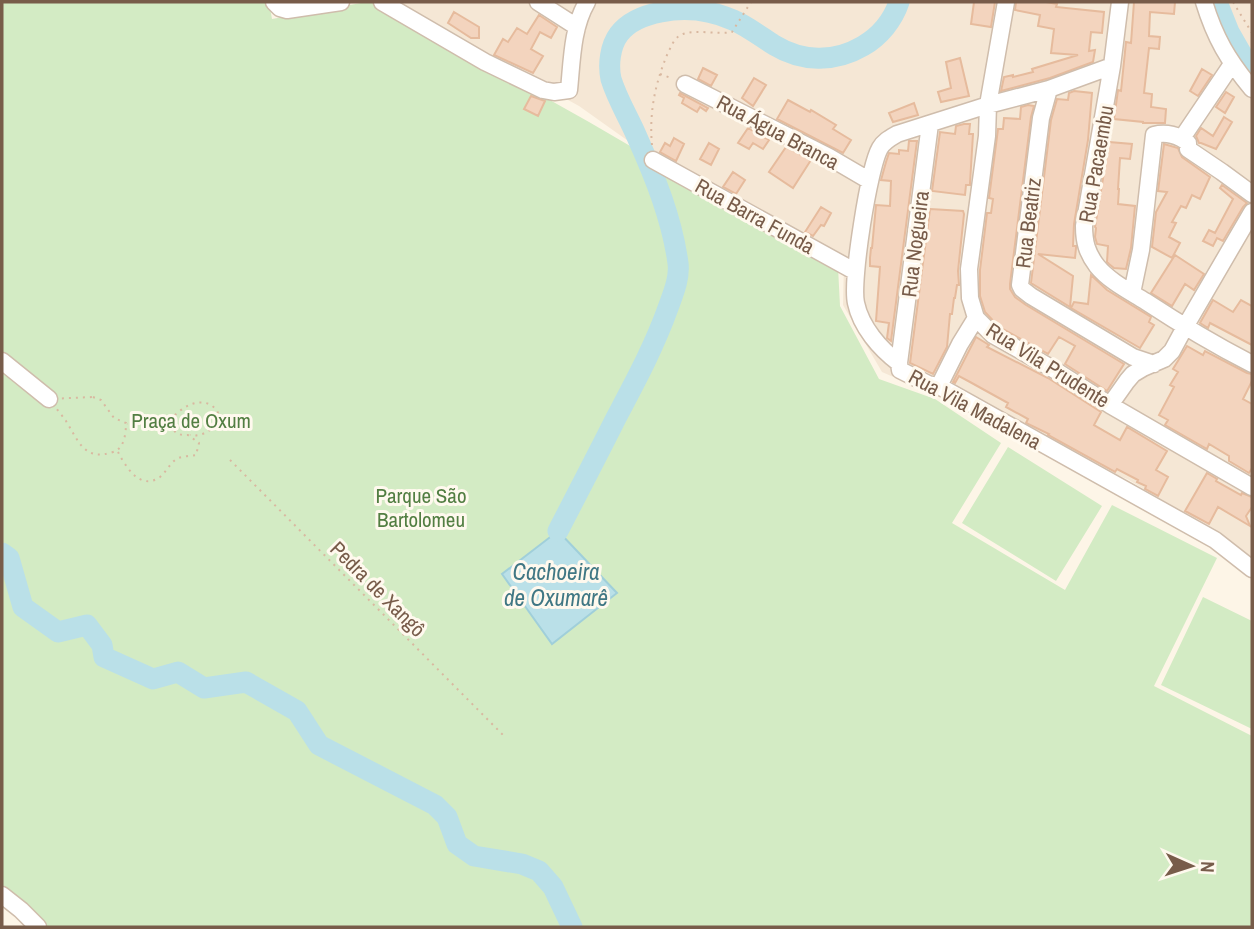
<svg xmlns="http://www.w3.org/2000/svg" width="1254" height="929" viewBox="0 0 1254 929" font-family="'Archivo Narrow',sans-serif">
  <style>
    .residential { fill: #f5e7d5 }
    .green { fill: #d3ebc4 }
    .water { fill: #bae0e8; stroke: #a0cfda; stroke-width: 2 }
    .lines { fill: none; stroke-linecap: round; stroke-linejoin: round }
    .river { stroke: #bae0e8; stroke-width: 21 }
    .building { fill: #f3d4be; stroke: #e6bb9d; stroke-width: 2 }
    .minor-casing { stroke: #cfbdac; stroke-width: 19 }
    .path { stroke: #d9b8a0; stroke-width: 2; stroke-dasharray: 2 5; stroke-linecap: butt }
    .minor { stroke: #fff; stroke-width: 16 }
    .labels { text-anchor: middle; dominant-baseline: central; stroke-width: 6; stroke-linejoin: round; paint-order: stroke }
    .street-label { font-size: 21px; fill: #785c4a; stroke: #fff9ee }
    .park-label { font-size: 21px; fill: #527e42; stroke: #fff9ee }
    .water-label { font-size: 23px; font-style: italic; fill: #407784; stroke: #fff9ee }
  </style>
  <rect width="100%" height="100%" fill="#fdf5e7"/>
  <path class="residential" d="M390 2H1252V560L1212 531 1129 480 882 372 843 305 844 261 655 160 579 106Z"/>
  <path class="green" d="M2 2H269L272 19 361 3H372L382 6 589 122 838 267 840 306 879 379 935 399 1001 443 952 523 1065 590 1112 505 1217 558 1154 686 1252 736V927H45L2 887Z
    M1008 447 1102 506 1056 581 962 523Z
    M1203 597 1252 621V729L1161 685Z"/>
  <path class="water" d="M558 531 617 593 552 644 502 574Z"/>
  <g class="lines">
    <path class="river" d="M1217 2 1229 32 1252 72
      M558 531C577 494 597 456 616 418 635 382 654 347 668 308 673 294 680 278 678 263 672 219 655 177 637 137 629 118 617 99 611 79 608 65 610 46 619 34 629 21 645 15 661 12 685 7 710 10 733 20 747 26 760 36 774 45 802 62 834 63 863 46 880 36 893 20 899 2
      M2 553 9 558 23 607 58 632 87 625 102 645 104 657 153 679 178 672 204 688 246 682 297 711 319 745 435 805 447 817 457 844 474 856 522 864 539 871 553 887 572 927"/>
  </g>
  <path class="building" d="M974 2H995L991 27 971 24Z
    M1016 2H1046L1057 4 1056 7 1104 12 1102 33 1091 32 1089 51 1095 50 1093 62 1050 78 1001 91 1004 77 1013 75V77L1033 72 1032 69 1078 55 1051 53 1054 29 1038 26 1040 15 1015 10Z
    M1134 2H1175L1174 14 1150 12 1149 36 1160 37 1159 49 1149 48 1144 93 1152 94 1151 107 1166 109 1165 123H1143V122L1114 119 1118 90 1121 91 1126 42 1131 43Z
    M454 12 479 27V38H471L448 23Z
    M539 15 557 27 551 38 540 32 531 49 543 56 533 73 494 55 503 39 508 42 517 28 527 34Z
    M960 58 969 96 941 102 938 92 951 88 946 62Z
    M703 68 717 75 711 86 698 79Z
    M1202 69 1212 75 1198 96 1190 91Z
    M754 78 766 85 753 106 742 98Z
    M1074 91 1092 93 1088 140 1074 224 1073 246H1076V248L1075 258 1038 254 1073 276 1070 307 1031 283 1051 120 1057 99 1068 100 1069 93Z
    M1226 92 1234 97 1225 113 1216 107Z
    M680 93 708 108 706 111 700 107 697 112 682 103 684 98 679 95Z
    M531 96 545 101 538 116 524 109Z
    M788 100 810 112 811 110 836 125 833 129 851 140 843 153 777 119Z
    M914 103 918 115 893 122 889 113Z
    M1028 105 1034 106 1031 117 1010 284V289L1015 297 1026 305 1124 364 1107 391 1065 364 1075 346 1059 337 1048 354 999 327 985 312 980 296V270L987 213H991L993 199 989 198 998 129H1003L1004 118 1020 119 1021 107Z
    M1224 117 1232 122 1216 149 1201 143H1199L1196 136 1201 128 1213 136Z
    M964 124H970L969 134H973L970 183V185H966L965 195 932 191 940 132 955 134 956 126Z
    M748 128 769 140 763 149 753 143 749 149 738 143Z
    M674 138 684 144 676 161 660 152 665 143 670 146Z
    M909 141H917L891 341 887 338 889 323 876 321 880 267 870 266V258L871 248H872L876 205 890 206 891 181 881 180 886 162 889 153 899 154V150L908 151Z
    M1109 142 1132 144 1130 159 1120 158 1118 189H1119L1118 204 1135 206 1131 248 1126 269 1114 268 1109 264 1107 262 1108 246 1097 244 1095 237 1096 228 1095 227Z
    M709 143 719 149 711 165 700 159Z
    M1164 144 1178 148 1182 157 1210 177 1200 199 1192 195 1186 208 1181 206 1172 222 1176 223 1169 237 1180 243 1172 258 1152 247 1156 212 1167 192 1158 191Z
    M786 147 811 160 793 188 769 172Z
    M733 172 745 180 736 194 723 187Z
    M1222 185 1247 203 1243 207 1223 241 1217 238 1213 246 1203 241 1209 230 1215 233 1233 199 1220 188Z
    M821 207 831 213 824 226 821 225 813 236 805 232Z
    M930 209 963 211 964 214 958 271 959 285H957L955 298H954L952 314H950L947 347 933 374 910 363Z
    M1175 255 1204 274 1194 290 1185 284 1172 306 1151 293Z
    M1091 275 1107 290 1151 317 1149 322 1154 325 1140 348 1071 308 1074 302 1088 304Z
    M1213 300 1233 312 1241 300 1252 306V345L1210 323 1208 328 1200 323Z
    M976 337 989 345 987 347 1048 378 1101 412 1094 425 1120 440 1127 427 1167 451 1156 470 1168 477 1158 496 1145 489 1146 486 1137 482 1138 480 1117 469 1115 472 1048 435 1049 434 1026 423 1028 419 1006 407 1008 403 970 382 959 376 955 383 953 382Z
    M1187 346 1203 355 1205 351 1247 373 1252 374V381L1243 399 1252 404V468L1249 473 1229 461V456L1209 444 1207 449 1165 425 1168 420 1159 415 1174 387 1170 385 1178 372 1173 369Z
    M1207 473 1217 479 1216 481 1241 495 1242 493 1252 497V507L1246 516 1250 526 1218 507 1209 524 1185 511Z"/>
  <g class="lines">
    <g class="minor-casing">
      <path id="minor" d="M274 2 280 8 287 10 341 2
        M382 2 485 62 543 90 554 92 569 90C572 60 572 28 587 2
        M538 2 577 27
        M1006 2 988 105 987 136 969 269 970 298 976 318 993 335 1053 369 1110 405 1252 487
        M1120 2 1112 66 1084 226C1084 242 1087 253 1097 266 1109 281 1129 291 1145 301 1180 324 1215 345 1252 364
        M1204 2C1215 38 1228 60 1252 89
        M1112 66 1049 89 988 105 897 134C890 138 884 141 880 148 869 167 851 281 856 303 861 327 880 349 899 363L900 370 928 384 939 386 1215 540 1252 569
        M685 84 829 157 870 181
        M1049 89 1041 118 1020 285 1022 289 1031 296 1133 357 1154 364
        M1182 138 1232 64
        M653 160 856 272
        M1132 293 1141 250 1154 135C1166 132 1179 135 1188 143V149L1222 172 1252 194
        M2 361 49 399
        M899 363 930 124
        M939 386 960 344 976 318
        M1110 405 1127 381 1133 374 1143 368 1164 359 1172 351 1185 327 1252 212
        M2 895 21 910 38 927"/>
    </g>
    <path class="path" d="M1233 2 1252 33
      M660 74 671 78
      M652 145C649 113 655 84 667 55 671 47 674 37 683 34 697 29 717 35 732 32L751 2
      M93 397 101 400 114 418 126 423C126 434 124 449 113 452 84 462 78 440 66 421 61 414 54 406 49 399Z
      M170 420C180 409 196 397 211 405 214 407 217 410 218 413 220 426 203 438 190 435
      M118 452C126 467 140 491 160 477 166 472 169 465 175 460 180 456 190 456 196 455L199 443 188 435C177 436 172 431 169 420 154 420 142 426 127 424
      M230 460 506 738"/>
    <use href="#minor" class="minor"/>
  </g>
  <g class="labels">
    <g class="street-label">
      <text transform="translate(778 132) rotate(28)">Rua Água Branca</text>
      <text transform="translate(1096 164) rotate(-80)">Rua Pacaembu</text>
      <text transform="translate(755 216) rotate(29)">Rua Barra Funda</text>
      <text transform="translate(1028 223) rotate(-83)">Rua Beatriz</text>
      <text transform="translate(915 244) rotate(-83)">Rua Nogueira</text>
      <text transform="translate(1048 365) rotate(32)">Rua Vila Prudente</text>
      <text transform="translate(975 409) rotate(28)">Rua Vila Madalena</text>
      <text transform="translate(378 589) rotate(45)">Pedra de Xangô</text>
    </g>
    <g class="park-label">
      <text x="191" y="420">Praça de Oxum</text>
      <text x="421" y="495">Parque São<tspan x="421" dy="24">Bartolomeu</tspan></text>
    </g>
    <g class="water-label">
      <text x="556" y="571">Cachoeira<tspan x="556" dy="26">de Oxumarê</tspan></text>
    </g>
  </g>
  <rect width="1254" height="929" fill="none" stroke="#785c4a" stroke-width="7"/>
  <g transform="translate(1191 866) rotate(93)" stroke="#fff9ee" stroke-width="5" paint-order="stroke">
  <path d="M0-5L12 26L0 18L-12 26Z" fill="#785c4a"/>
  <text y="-10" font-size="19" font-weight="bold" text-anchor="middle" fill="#785c4a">N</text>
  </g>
</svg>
